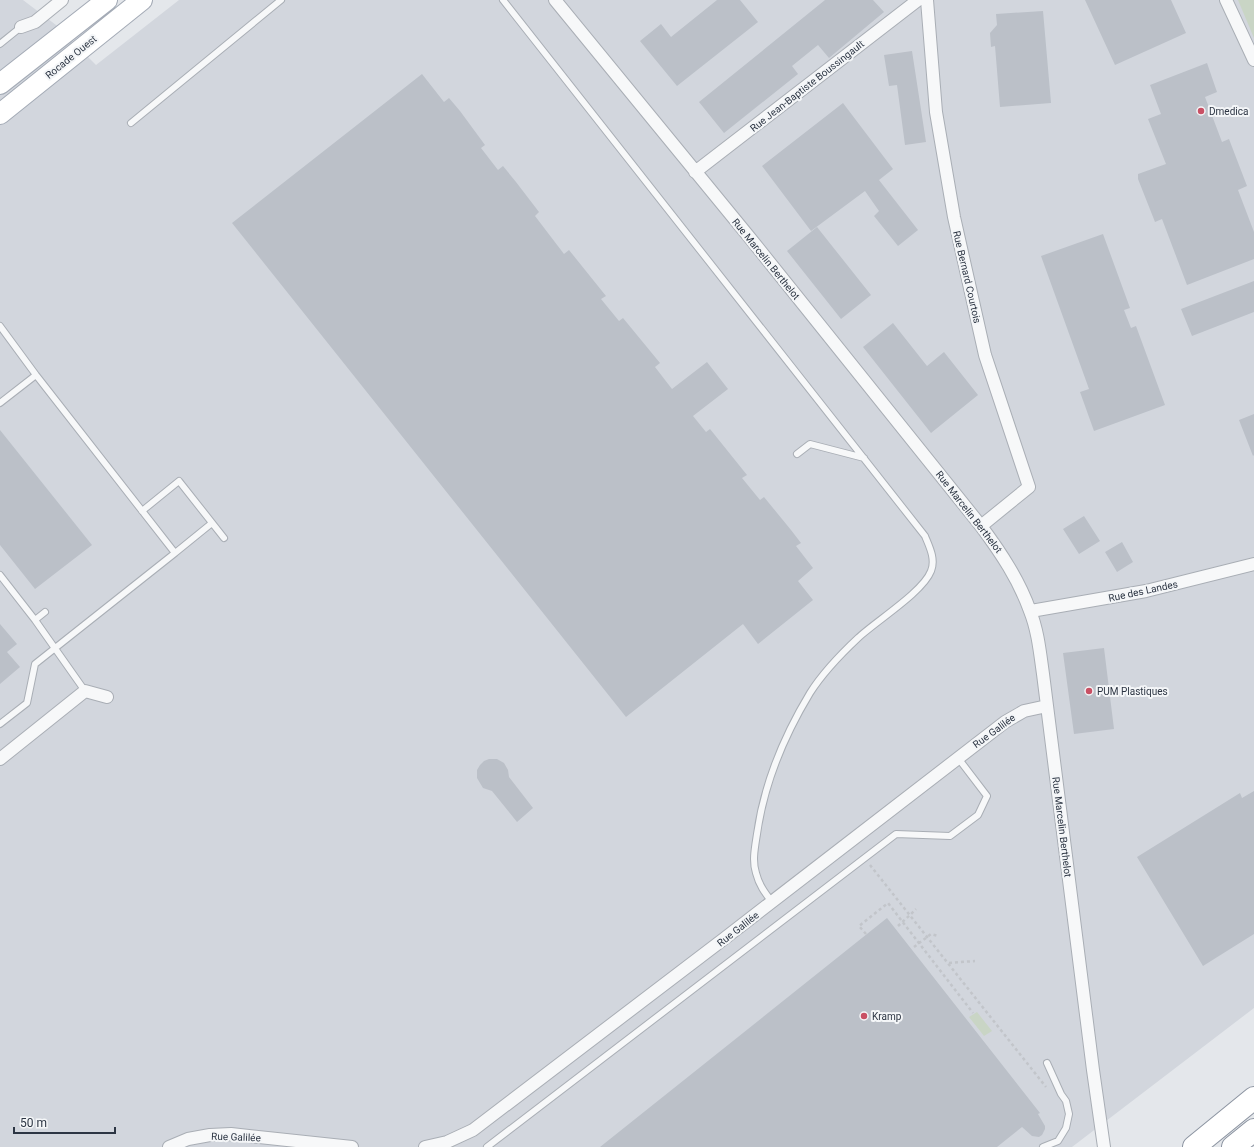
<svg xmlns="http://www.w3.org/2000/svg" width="1254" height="1147" viewBox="0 0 1254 1147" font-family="Roboto,sans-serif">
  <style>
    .built { fill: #d2d6dd }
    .green { fill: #c9d5c5 }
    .building { fill: #bbc0c8 }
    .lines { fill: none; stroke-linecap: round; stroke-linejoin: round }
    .service-casing { stroke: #a9aeb5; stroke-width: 8 }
    .minor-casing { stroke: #a9aeb5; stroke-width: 14 }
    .primary-casing { stroke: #a4abb6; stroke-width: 22 }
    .motorway-casing { stroke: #8c94a1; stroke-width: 24 }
    .path { stroke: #c2c5ca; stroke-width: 2.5; stroke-dasharray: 3 3; stroke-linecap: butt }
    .service { stroke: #f7f8f9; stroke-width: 6 }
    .minor { stroke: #f7f8f9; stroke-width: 12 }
    .primary { stroke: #fff; stroke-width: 20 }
    .motorway { stroke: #fff; stroke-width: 22 }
    .poi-dot { fill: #c95064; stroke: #f4f6f8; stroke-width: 1.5 }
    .labels { text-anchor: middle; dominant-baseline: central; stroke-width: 4; stroke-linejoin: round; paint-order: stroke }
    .street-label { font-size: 10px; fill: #2c3543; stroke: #f4f6f8 }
    .poi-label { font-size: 10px; fill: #2c3543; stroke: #f4f6f8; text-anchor: start }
  </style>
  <rect width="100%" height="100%" fill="#e4e7eb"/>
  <path class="built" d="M0 0H23L56 25 96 65 179 0H1254V1008L1072 1147H0Z"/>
  <path class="green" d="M1238 0H1254V38Z
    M977 1012 992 1031 984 1036 969 1017Z"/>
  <path class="building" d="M717 0H740L758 22 677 86 640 41 661 24 671 37Z
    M825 0H873L884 12 829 58 818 45 792 66 798 74 724 133 699 102Z
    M1085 0H1171L1186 33 1115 65Z
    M1043 11 1051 103 1000 107 995 46 991 47 990 33 997 25 996 14Z
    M912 51 926 142 905 145 897 85 889 86 884 55Z
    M1207 63 1217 92 1205 97 1222 142 1229 139 1247 186 1238 190 1254 232V259L1187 285 1162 219 1155 222 1138 179V174L1166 164 1148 119 1161 114 1150 85Z
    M422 74 444 102 449 98 460 111 485 145 481 148 498 170 503 166 516 182 539 212 535 216 564 254 569 250 606 296 601 299 619 321 623 318 660 363 655 367 672 389 707 362 728 389 693 416 706 432 710 429 747 475 742 478 760 500 764 497 791 530 801 543 796 546 813 568 798 581 813 600 758 644 743 624 626 717 232 223Z
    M843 103 893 169 879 180 918 230 898 246 874 216 879 211 865 191 811 231 762 166Z
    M817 227 871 295 841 319 787 251Z
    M1103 234 1130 308 1124 310 1131 328 1136 326 1165 405 1094 431 1080 392 1089 389 1041 256Z
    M1254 281V312L1192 336 1181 309Z
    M893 323 927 366 944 352 978 395 931 433 863 347Z
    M1254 414V455L1253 456 1239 420Z
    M0 430 92 545 35 589 0 545Z
    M1084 516 1100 541 1079 554 1063 529Z
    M1122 542 1133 562 1117 572 1105 552Z
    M0 624 17 644 7 652 20 667 0 684Z
    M1104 648 1114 729 1074 734 1063 653Z
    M489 759H497L504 763 508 770 509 777 533 808 517 822 492 791 483 788 477 778V770L480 765 484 761Z
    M1254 791V934L1203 966 1137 857 1240 793 1242 798Z
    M887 918 1040 1113 1038 1114 1045 1126V1129L1042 1135 1039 1137 1032 1136 1022 1127 997 1147H600Z"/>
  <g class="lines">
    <g class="service-casing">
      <path id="service" d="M503 0 925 536C929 546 936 559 931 571 923 592 876 621 858 638 842 653 822 674 810 693 784 736 764 784 757 834 755 847 752 861 756 873 759 885 765 893 772 902
        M0 44 21 27
        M131 123 281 0
        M0 326 36 375 175 553 35 664 27 703 0 724
        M0 403 36 375
        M797 454 810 444 864 458
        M142 511 179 481 224 538
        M175 553 212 523
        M0 575 35 620 85 691
        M35 620 45 612
        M487 1147 896 834 950 836 978 815 987 796 958 758
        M1043 1147 1058 1141 1066 1128 1069 1114 1066 1101 1061 1094 1047 1063"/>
    </g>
    <g class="minor-casing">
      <path id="minor" d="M555 0 750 238 981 526C1001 553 1019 580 1030 611 1038 631 1040 653 1043 674L1093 1070 1104 1147
        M927 0 936 112 954 217 985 355 1029 487 981 526
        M1226 0 1254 60
        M21 27 35 22 62 0
        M695 172 918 0
        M1031 611 1146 591 1254 564
        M0 759 85 691 107 697
        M169 1147 188 1139 210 1135 231 1134 352 1147
        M425 1147 447 1142 473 1130 725 938 1005 722 1024 711 1047 706"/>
    </g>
    <g class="primary-casing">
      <path id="primary" d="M0 84 107 0
        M0 114 142 0"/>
    </g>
    <g class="motorway-casing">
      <path id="motorway" d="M1194 1147 1254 1098
        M1233 1147 1254 1130"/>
    </g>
    <path class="path" d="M870 865 1046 1087
      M898 926 910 915 916 909
      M866 934 859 926 888 903 973 1013
      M914 947 931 934 938 936
      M949 963 975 961"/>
    <use href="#service" class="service"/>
    <use href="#minor" class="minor"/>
    <use href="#primary" class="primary"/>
    <use href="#motorway" class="motorway"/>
  </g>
  <g class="poi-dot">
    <circle cx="1201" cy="111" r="4"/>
    <circle cx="1089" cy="691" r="4"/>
    <circle cx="864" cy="1016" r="4"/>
  </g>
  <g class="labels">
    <g class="street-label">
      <text transform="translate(71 57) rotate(-39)">Rocade Ouest</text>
      <text transform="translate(807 86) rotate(-38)">Rue Jean-Baptiste Boussingault</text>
      <text transform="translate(766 259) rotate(51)">Rue Marcelin Berthelot</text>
      <text transform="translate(967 277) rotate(77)">Rue Bernard Courtois</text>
      <text transform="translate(969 512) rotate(52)">Rue Marcelin Berthelot</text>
      <text transform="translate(1143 591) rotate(-12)">Rue des Landes</text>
      <text transform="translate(994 731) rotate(-36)">Rue Galilée</text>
      <text transform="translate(1062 827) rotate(83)">Rue Marcelin Berthelot</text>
      <text transform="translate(738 929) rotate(-38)">Rue Galilée</text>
      <text transform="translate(236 1137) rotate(2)">Rue Galilée</text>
    </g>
    <g class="poi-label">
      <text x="1209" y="111">Dmedica</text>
      <text x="1097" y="691">PUM Plastiques</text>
      <text x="872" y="1016">Kramp</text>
    </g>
  </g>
  <path d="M14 1127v6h101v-6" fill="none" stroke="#2c3543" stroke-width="2"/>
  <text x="20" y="1127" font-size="12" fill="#2c3543" stroke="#f4f6f8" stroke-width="3" paint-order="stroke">50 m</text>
</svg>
